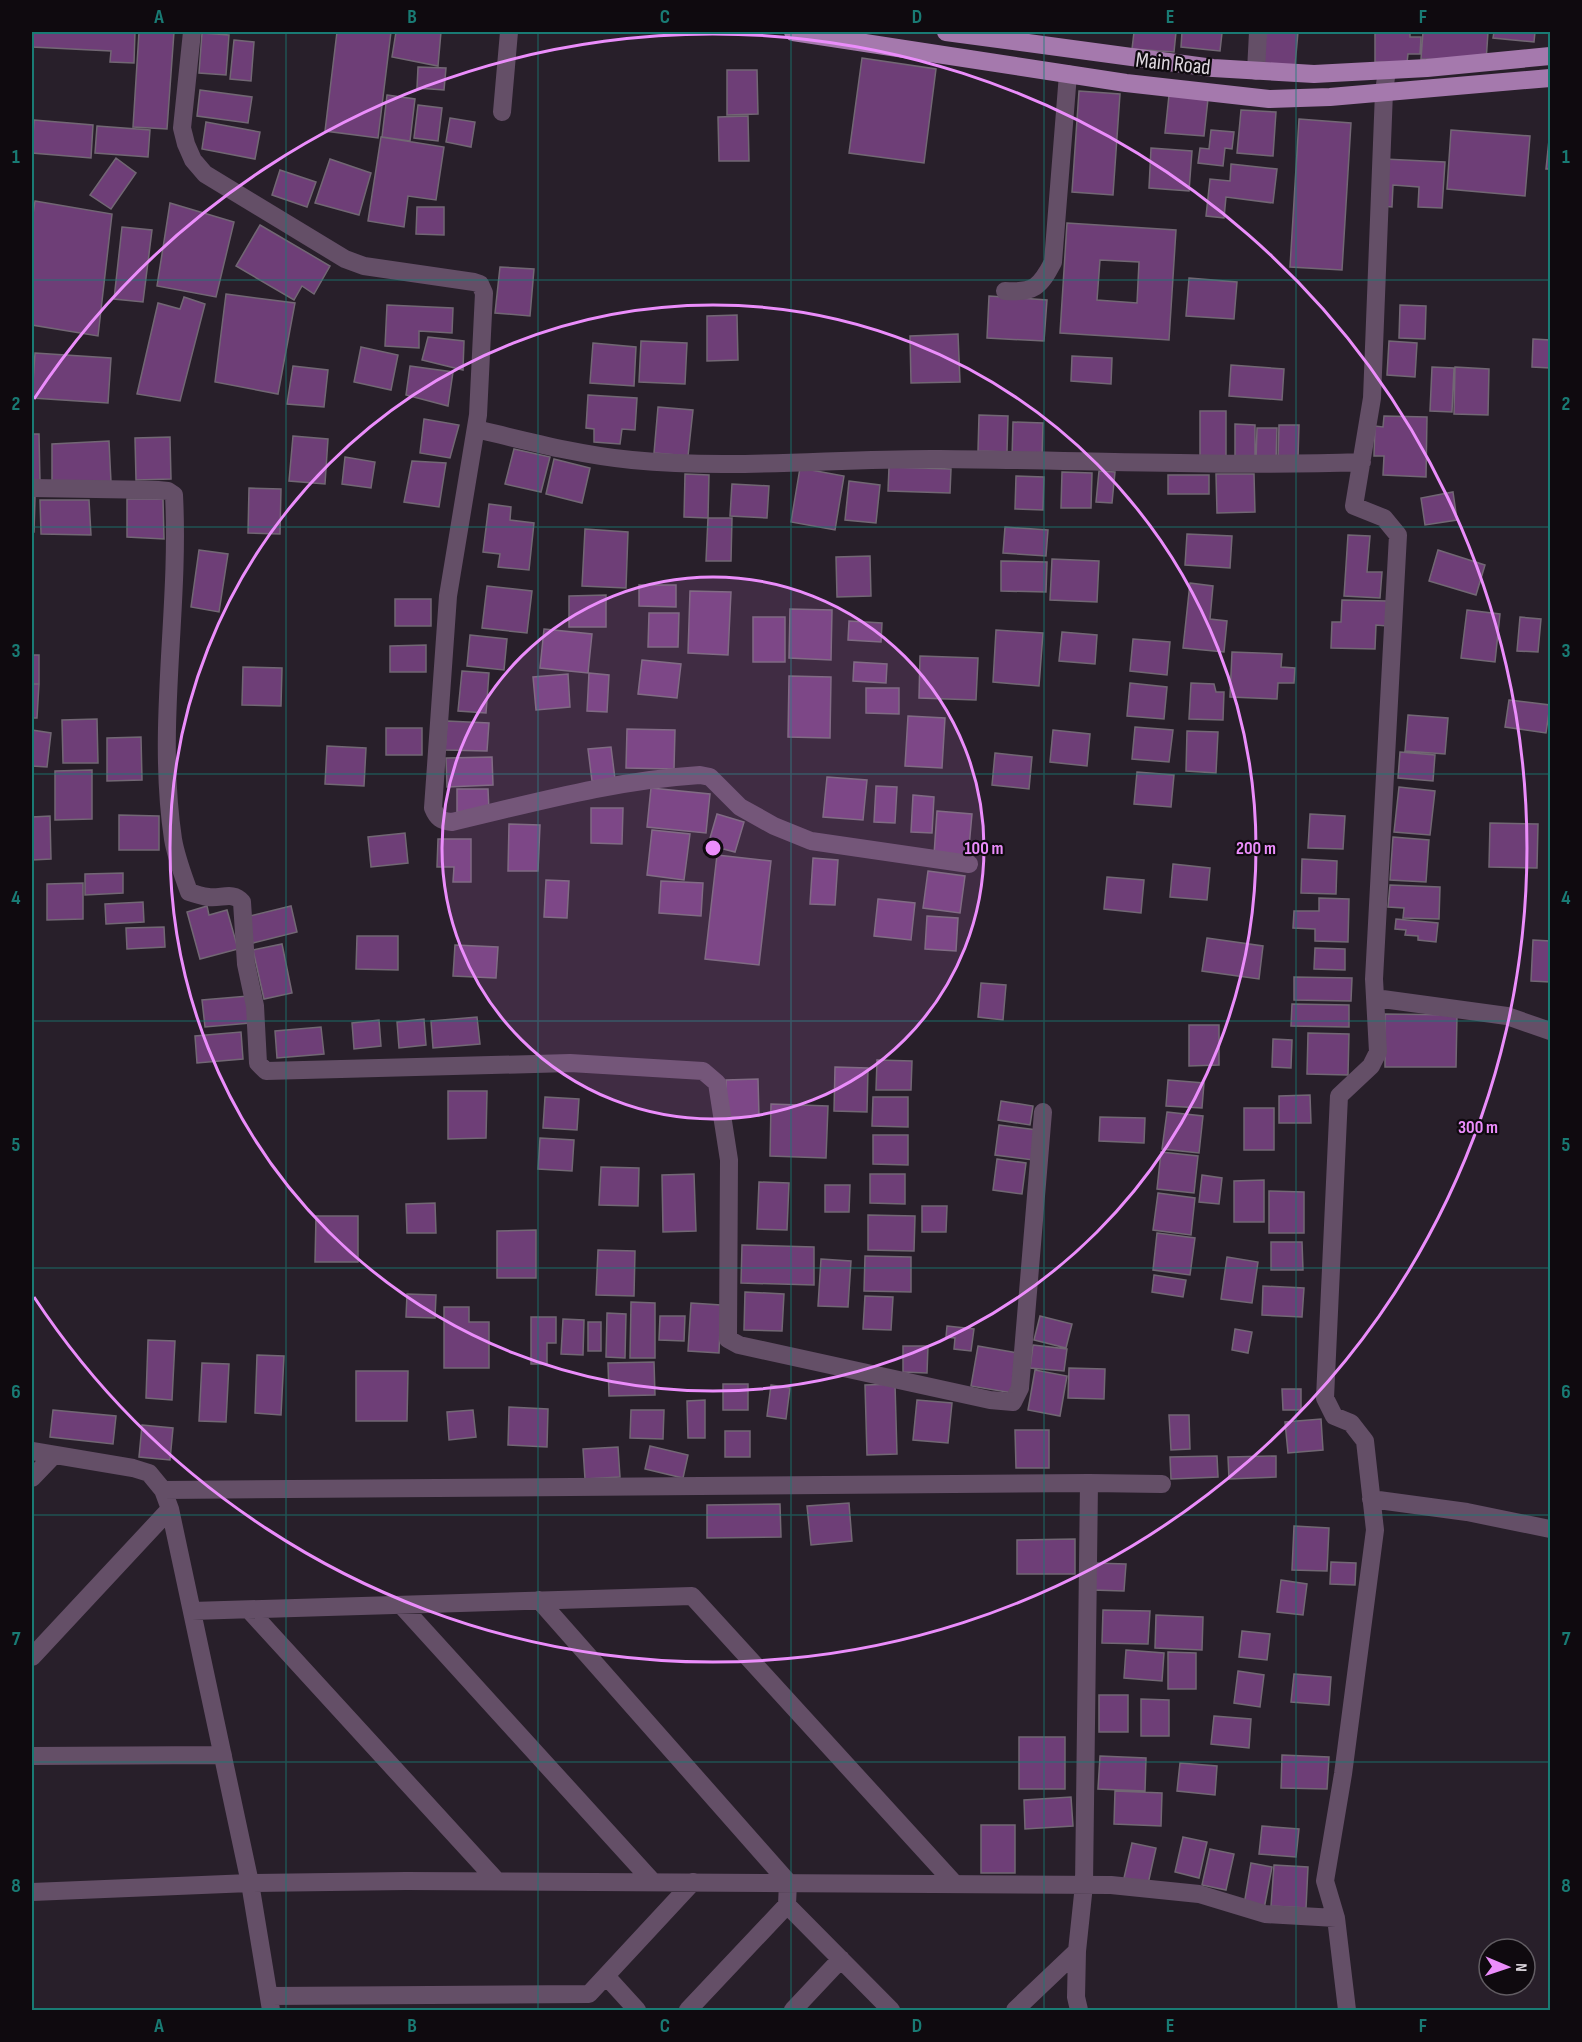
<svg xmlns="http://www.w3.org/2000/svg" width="1582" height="2042" viewBox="0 0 1582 2042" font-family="'Sofia Sans Condensed',sans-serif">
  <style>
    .building { fill: #6e3e77; stroke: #726774; stroke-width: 1.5; fill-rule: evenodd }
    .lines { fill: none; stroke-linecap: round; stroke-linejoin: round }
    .minor { stroke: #644f67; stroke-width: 18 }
    .major { stroke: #a579ad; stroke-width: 18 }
    .grid { fill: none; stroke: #197b74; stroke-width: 1.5; stroke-opacity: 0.55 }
    .ring { fill: none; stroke: #eb8dfb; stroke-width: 3 }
    .labels { text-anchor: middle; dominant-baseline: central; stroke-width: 4.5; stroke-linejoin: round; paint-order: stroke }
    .street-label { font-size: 22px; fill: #dfd9e0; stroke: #0f0a0f }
    .centre { fill: #eb8dfb; stroke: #0f0a0f; stroke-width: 3 }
    .ring-label { font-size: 18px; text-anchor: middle; font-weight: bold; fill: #eb8dfb; stroke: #0f0a0f; stroke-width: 4.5; stroke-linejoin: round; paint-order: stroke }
    .neatline { fill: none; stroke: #197b74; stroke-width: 2 }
    .grid-label { font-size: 20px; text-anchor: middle; font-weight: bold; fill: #197b74 }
  </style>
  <rect width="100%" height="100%" fill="#281f2a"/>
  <path class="building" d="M32 32H135L134 63 110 62 111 51 32 47Z
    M139 32H174L167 129 133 127Z
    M337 32H391L378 138 325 131Z
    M396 32H441L438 66 392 57Z
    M1134 32H1176L1174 52 1132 49Z
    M1182 32H1218L1222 33 1220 51 1181 47Z
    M1266 32H1298L1295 66 1263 63Z
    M1375 32H1410V37H1421L1420 54H1408L1407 63 1375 62Z
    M1423 32H1488L1486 62 1421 59Z
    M1494 32H1535L1534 42 1493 38Z
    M202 33 229 35 226 75 199 73Z
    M234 40 254 42 251 81 230 79Z
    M862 58 936 69 924 163 849 153Z
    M418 67 446 68 444 90 417 88Z
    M727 70H757L758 114 727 115Z
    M200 90 252 97 248 123 197 116Z
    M1079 91 1120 94 1113 195 1072 192Z
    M387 95 415 99 410 141 382 137Z
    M1169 95 1208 99 1204 136 1165 133Z
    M418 105 442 108 438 141 414 138Z
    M1241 110 1276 112 1273 156 1237 153Z
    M748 116 749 161H719L718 117Z
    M450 118 475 122 471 147 446 142Z
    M1299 119 1351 123 1342 270 1290 267Z
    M34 120 93 125 91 158 32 153Z
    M206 122 260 132 255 159 202 149Z
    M97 126 150 130 148 157 95 153Z
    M1211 130 1234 132 1232 149 1225 148 1223 166 1198 163 1200 148 1209 149Z
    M1451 130 1530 136 1525 196 1447 189Z
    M1550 130V169H1546Z
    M381 137 444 147 436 200 408 196 404 227 368 221Z
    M1151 148 1192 151 1189 191 1149 188Z
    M116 158 136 173 111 209 90 195Z
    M330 159 371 173 359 215 315 203Z
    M1384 159 1445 162 1442 208 1418 207 1419 187 1393 185 1392 207 1382 206Z
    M1231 164 1277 169 1273 203 1226 197 1224 218 1206 216 1210 179 1230 181Z
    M280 170 316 182 307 207 272 195Z
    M35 201 112 214 98 336 32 325V221Z
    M170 203 234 222 216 297 157 286Z
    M417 207H444V235L416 234Z
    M1067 223 1176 230 1169 340 1060 333ZM1100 260 1139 262 1137 303 1097 300Z
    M260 225 330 266 314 294 302 286 294 300 236 266Z
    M122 227 152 230 143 302 114 299Z
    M500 267 534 269 530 316 495 313Z
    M1189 278 1237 282 1234 319 1186 316Z
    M226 294 295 303 278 394 215 382Z
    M989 296 1047 300 1044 341 987 338Z
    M184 297 205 304 180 401 137 394 158 303 180 309Z
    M387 305 453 308 452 333 419 331V348L385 346Z
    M1400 305 1426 306 1425 339 1399 338Z
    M737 315 738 360 707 361V316Z
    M958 334 960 382 911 383 910 336Z
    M428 337 464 341 463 370 422 360Z
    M1533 339 1550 340V368L1532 367Z
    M641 341 687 343 685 384 639 382Z
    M1389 341 1417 343 1415 377 1387 375Z
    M593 343 636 347 634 386 590 383Z
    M361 347 398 355 391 390 354 382Z
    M35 353 111 358 108 403 32 398Z
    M1072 356 1112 358 1111 384 1071 381Z
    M1231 365 1284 369 1282 400 1229 396Z
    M293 366 328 370 324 407 287 404Z
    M410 366 453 372 448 406 406 395Z
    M1432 367 1454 368 1452 412 1430 411Z
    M1455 367 1489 369 1488 415 1454 414Z
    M588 395 637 398 635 430 622 429 620 444 594 442V429L586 428Z
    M658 407 693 410 688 456 654 453Z
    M1200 411H1226V457H1200Z
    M979 415 1008 416 1007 452 978 451Z
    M1384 416 1427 417 1426 477 1383 475 1384 456H1374L1375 426 1383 427Z
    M424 419 459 425 450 458 420 453Z
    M1013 422 1043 423 1042 459 1012 458Z
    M1235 424 1255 425V458H1235Z
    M1279 425H1299L1298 458H1278Z
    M1257 428H1277L1276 461H1256Z
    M32 434H39L40 482H32Z
    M293 436 328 439 325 484 289 481Z
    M170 437 171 479 136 480 135 438Z
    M109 441 111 482 52 484V444Z
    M514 449 550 457 541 492 505 484Z
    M345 457 375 462 371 488 342 484Z
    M554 459 590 468 582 503 546 494Z
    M412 461 446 463 439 507 404 502Z
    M889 467 951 469 950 493 888 491Z
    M800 468 844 476 835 530 791 522Z
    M1099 471 1115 472 1112 503 1096 502Z
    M1062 472 1092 473 1091 508H1061Z
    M685 474 709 475 708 518 684 517Z
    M1216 474H1254L1255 512 1217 513Z
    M1168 475H1209V494H1168Z
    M1016 476 1044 477 1043 510 1015 509Z
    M849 481 880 485 876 523 845 520Z
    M732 484 769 486 767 518 730 516Z
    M249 488 281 489 280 534 248 533Z
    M1453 492 1457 520 1425 525 1421 498Z
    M32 497H35L34 532H32Z
    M127 499H163L164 539 127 537Z
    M40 500H89L91 535 41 534Z
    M489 504 511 507 510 520 534 523 529 570 498 567 500 554 483 552Z
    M708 518H732L731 561H706Z
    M1005 527 1048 530 1046 556 1003 553Z
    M585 529 628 532 626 588 582 586Z
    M1187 534 1232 536 1230 568 1185 565Z
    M1348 535 1370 536 1367 572H1382L1380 598 1344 596Z
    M199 550 228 554 219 612 191 607Z
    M1438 550 1485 565 1476 595 1429 581Z
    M870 556 871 596 837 597 836 557Z
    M1052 559 1099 561 1097 602 1050 600Z
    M1001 561 1047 562 1046 592 1001 591Z
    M1190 583 1213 586 1210 619 1227 621 1224 652 1183 648Z
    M639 585H676V607L639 606Z
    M487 586 532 591 527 633 482 628Z
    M690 591 731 592 728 655 688 653Z
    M606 595V627H569V596Z
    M395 599H431V626H395Z
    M1342 600 1388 601 1387 626 1376 625 1375 649 1331 648 1332 622H1341Z
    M790 609 832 610 831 660 789 658Z
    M1467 610 1500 614 1495 662 1461 658Z
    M649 613H679L678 647H648Z
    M753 617H785V662H753Z
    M1520 617 1541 619 1538 652 1517 651Z
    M849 621 882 623 881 642 848 640Z
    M544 629 592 634 588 673 540 668Z
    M996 630 1043 633 1039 686 993 682Z
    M1062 632 1097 635 1095 664 1059 661Z
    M470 635 507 639 504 670 467 666Z
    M1133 639 1170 642 1167 675 1130 671Z
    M426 645V672H390V646Z
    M1232 652 1282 654 1281 667 1295 668 1294 683H1278L1277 699 1230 697Z
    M32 655H39V684H32Z
    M920 656 978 658 976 700 919 698Z
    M642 660 681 664 677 698 638 694Z
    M854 662 887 664 886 683 853 681Z
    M243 667 282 668 281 706 242 705Z
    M462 671 489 673 486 713 458 711Z
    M589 673 609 675 607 712 587 711Z
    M568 674 570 707 536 710 533 677Z
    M789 676 831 677 830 738 788 737Z
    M1130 683 1167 687 1164 719 1127 716Z
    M1191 683 1214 684 1216 692H1224L1223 720 1189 719Z
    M32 684H39L37 718H32Z
    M866 688H899V714L866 713Z
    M1509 700 1550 705 1546 733 1505 727Z
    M1408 715 1448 718 1445 754 1405 751Z
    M908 716 945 718 942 768 905 766Z
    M97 719 98 763H63L62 720Z
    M447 721 489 723 487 751 445 750Z
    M1135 727 1173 730 1169 762 1132 759Z
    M386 728H422V755H386Z
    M627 729 675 730 674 769 626 768Z
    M32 730 51 733 47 767 32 766Z
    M1053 730 1090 734 1087 766 1050 762Z
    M1187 731 1218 732 1216 773 1186 771Z
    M141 737 142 780 107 781V738Z
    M327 746 366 748 364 786 325 784Z
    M611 747 615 779 592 781 588 749Z
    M1400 752 1435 755 1433 781 1398 778Z
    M995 753 1032 757 1029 789 992 785Z
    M492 757 493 785 447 787 446 758Z
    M92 770V819L55 820V771Z
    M1137 772 1174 775 1171 807 1134 804Z
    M827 777 867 780 863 820 823 817Z
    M876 786 897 787 895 823 874 822Z
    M1399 787 1435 791 1430 835 1394 832Z
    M651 788 710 794 706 833 647 827Z
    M457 789H488L489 811 457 812Z
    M913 795 934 797 932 833 911 832Z
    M591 808H623L622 844 591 843Z
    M937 811 972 814 968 858 934 855Z
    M717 814 744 822 735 852 708 845Z
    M1310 814 1345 816 1343 849 1308 848Z
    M119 815 159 816V850H119Z
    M50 816 51 859 32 860V817Z
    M1490 823 1538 824 1537 868 1489 867Z
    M509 824 540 825 538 871H508Z
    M652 830 690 834 684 880 647 875Z
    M405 833 408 863 371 867 368 837Z
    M1393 837 1429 840 1426 882 1390 880Z
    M438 839H471V882H453L454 867H437Z
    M717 855 771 861 759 965 705 959Z
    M813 858 838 860 835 905 810 904Z
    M1302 859 1337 861 1336 894 1301 893Z
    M1173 864 1210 868 1207 900 1170 897Z
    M928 871 965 876 960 913 923 908Z
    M123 873V893L85 895V874Z
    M1107 877 1144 880 1141 913 1104 909Z
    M546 880 569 881 567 918 544 917Z
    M661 881 703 883 701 916 659 913Z
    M83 883V919L47 920V884Z
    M1390 885 1440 887 1439 919 1403 918 1404 908 1388 907Z
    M1319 898 1349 899 1348 942 1315 941V929L1293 928 1294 911H1319Z
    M878 899 915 903 911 940 874 936Z
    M143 902 144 922 106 924 105 904Z
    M207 906 209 915 227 910 238 949 200 959 187 912Z
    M291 906 297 932 253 943 246 917Z
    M927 916 958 918 956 951 925 949Z
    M1396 919 1438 923 1436 942 1418 940V936L1405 935 1406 930 1395 929Z
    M164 927 165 947 127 949 126 928Z
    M357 936H398V970L356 969Z
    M1207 938 1263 946 1259 979 1202 971Z
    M1533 940 1550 941V982L1531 981Z
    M282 944 292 993 264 999 253 950Z
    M455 945 498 947 496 978 453 976Z
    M1315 948 1345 949V970L1314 969Z
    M1294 977 1352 978 1351 1001 1294 1000Z
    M981 983 1006 985 1003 1020 978 1017Z
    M248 996 250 1023 205 1027 202 1000Z
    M1292 1004 1349 1005V1027L1291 1026Z
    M1385 1014 1457 1015 1456 1067H1385Z
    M477 1017 480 1044 433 1048 431 1021Z
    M424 1019 426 1045 399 1048 397 1022Z
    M379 1020 381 1046 354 1049 352 1023Z
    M1189 1025H1219V1065L1189 1066Z
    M321 1027 324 1054 277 1058 275 1031Z
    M241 1032 243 1059 197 1063 195 1036Z
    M1308 1033 1349 1034 1348 1075 1307 1074Z
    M1273 1039 1292 1040 1291 1068 1272 1067Z
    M877 1060 912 1061 911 1090H876Z
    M835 1067 868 1068 867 1112 834 1111Z
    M758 1079 759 1116 727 1117 726 1080Z
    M1168 1080 1204 1083 1202 1108 1166 1106Z
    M448 1091H487L486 1138 448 1139Z
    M1310 1095 1311 1123H1279V1096Z
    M545 1097 579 1099 577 1130 543 1128Z
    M873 1097H908V1127L872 1126Z
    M1001 1101 1033 1106 1030 1125 998 1120Z
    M771 1104 828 1106 826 1158 770 1156Z
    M1244 1108H1274V1150H1244Z
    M1167 1112 1203 1116 1199 1153 1162 1149Z
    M1100 1117 1145 1118 1144 1143 1099 1141Z
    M999 1125 1037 1130 1033 1160 995 1155Z
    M873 1135H908V1165L873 1164Z
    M540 1138 574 1140 572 1171 538 1169Z
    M1161 1152 1198 1156 1194 1193 1157 1189Z
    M997 1159 1026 1163 1022 1194 993 1190Z
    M601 1167 639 1168 638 1206 599 1205Z
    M694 1174 696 1231 663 1232 662 1175Z
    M870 1174H905V1204L870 1203Z
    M1202 1175 1222 1178 1219 1204 1199 1202Z
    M1264 1180V1222H1234V1181Z
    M759 1182 789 1183 787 1230 757 1229Z
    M825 1185H850L849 1212H825Z
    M1269 1191 1304 1192V1233H1269Z
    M1158 1193 1195 1198 1191 1235 1153 1230Z
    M435 1203 436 1233H407L406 1204Z
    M922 1206H947L946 1232H922Z
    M868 1215 915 1216 914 1251 868 1250Z
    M316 1216H358V1262H315Z
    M536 1230V1278H497V1231Z
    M1157 1233 1195 1238 1190 1275 1153 1270Z
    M1271 1242H1302L1303 1270H1271Z
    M742 1245 814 1247V1285L741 1283Z
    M598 1250 635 1251 634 1296 596 1295Z
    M865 1256 911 1257V1292L864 1291Z
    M1227 1257 1258 1262 1252 1303 1221 1299Z
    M821 1259 851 1261 848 1307 818 1306Z
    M1154 1275 1186 1280 1183 1297 1152 1292Z
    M1263 1286 1304 1288 1302 1317 1262 1315Z
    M745 1292 784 1294 782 1331 744 1330Z
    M407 1294 436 1295 435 1318 406 1317Z
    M865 1296 893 1297 891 1330 863 1329Z
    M631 1302 655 1303V1358H630Z
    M691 1303 721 1305 719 1353 688 1351Z
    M444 1307H469V1322H489V1368H444Z
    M607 1313 626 1314 625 1358 606 1357Z
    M660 1316H685L684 1341 659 1340Z
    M1040 1316 1072 1324 1066 1348 1034 1340Z
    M531 1317H556V1343H547V1364H531Z
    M563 1319 584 1320 583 1355 561 1354Z
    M588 1322H601V1351H588Z
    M947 1326 974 1329 971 1351 954 1349 955 1338 946 1337Z
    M1235 1329 1252 1332 1248 1353 1232 1350Z
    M148 1340 175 1341 172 1400 146 1398Z
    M1033 1345 1067 1349 1064 1371 1030 1368Z
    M903 1346H928L927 1373 903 1372Z
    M978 1346 1018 1353 1012 1393 971 1386Z
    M257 1355 284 1356 281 1415 255 1413Z
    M654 1362 655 1395 609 1396 608 1363Z
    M202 1363 229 1364 226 1422 199 1421Z
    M1069 1368 1105 1369 1104 1399 1068 1398Z
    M1035 1370 1067 1376 1060 1416 1028 1410Z
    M356 1371H408L407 1421H356Z
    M723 1384H748V1410H723Z
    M895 1384 897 1454 867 1455 865 1385Z
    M771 1385 790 1388 786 1419 767 1416Z
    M1282 1389H1301V1410H1283Z
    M705 1400V1438H688L687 1401Z
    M917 1400 952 1403 948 1443 913 1440Z
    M509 1407 548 1409 547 1447 508 1445Z
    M53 1410 116 1416 113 1444 50 1437Z
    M473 1410 476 1437 449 1440 447 1412Z
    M631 1410H664L663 1439 630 1438Z
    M1169 1415H1189L1190 1449 1171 1450Z
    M1321 1419 1323 1450 1288 1453 1285 1422Z
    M142 1425 173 1428 170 1460 139 1457Z
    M1015 1430H1049V1468H1016Z
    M725 1431H750V1457H725Z
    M650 1446 688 1455 683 1478 645 1469Z
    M618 1447 620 1477 585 1479 583 1449Z
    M1217 1456 1218 1477 1171 1479 1170 1457Z
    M1276 1456V1477L1229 1479 1228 1457Z
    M849 1503 852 1541 811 1545 807 1506Z
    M780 1504 781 1537 707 1538V1505Z
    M1294 1526 1329 1528 1327 1571 1292 1570Z
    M1075 1539V1574H1017V1540Z
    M1331 1562 1356 1563 1355 1585 1330 1584Z
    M1093 1563 1126 1564 1124 1591 1092 1590Z
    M1281 1580 1307 1584 1303 1615 1277 1612Z
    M1103 1610 1150 1611 1148 1644 1102 1643Z
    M1156 1615 1203 1617 1202 1650 1155 1648Z
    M1242 1631 1270 1634 1267 1660 1239 1657Z
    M1126 1650 1164 1653 1162 1681 1124 1678Z
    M1168 1652 1196 1653V1689H1168Z
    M1238 1671 1264 1675 1260 1707 1234 1703Z
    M1294 1674 1331 1677 1329 1705 1291 1702Z
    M1099 1695H1128V1732H1099Z
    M1141 1699 1169 1700V1736H1141Z
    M1214 1716 1251 1719 1249 1748 1211 1744Z
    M1019 1737H1065V1789H1019Z
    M1282 1755 1329 1757 1327 1789 1281 1788Z
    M1100 1756 1146 1758 1145 1791 1098 1789Z
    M1180 1763 1217 1766 1215 1795 1177 1791Z
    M1115 1791 1162 1793 1161 1826 1114 1824Z
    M1071 1797 1073 1826 1025 1829 1024 1800Z
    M981 1825H1015V1873H981Z
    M1262 1826 1299 1829 1296 1857 1259 1854Z
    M1183 1837 1207 1842 1199 1878 1175 1872Z
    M1132 1843 1156 1848 1148 1884 1124 1878Z
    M1210 1849 1234 1854 1226 1890 1202 1885Z
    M1251 1863 1272 1867 1264 1909 1244 1905Z
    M1274 1865 1308 1867 1306 1908 1271 1906Z"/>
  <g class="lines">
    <path class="minor" d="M192 32 182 128 186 144 193 160 205 174 345 259 364 266 474 282 480 284 484 293 478 415 448 596 433 808C437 818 441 821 452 822 533 803 616 780 700 775L710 777 740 807 774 826 811 841 969 864
      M1256 71 1258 32
      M502 112 509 32
      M1005 291C1034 293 1040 287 1053 262L1068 74
      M476 429C527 441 579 455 632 460 734 470 837 458 940 459 1081 460 1221 467 1362 462
      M32 488 158 490 168 491 174 495C180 610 156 725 173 839 176 857 183 875 189 892 195 894 202 896 208 897 221 899 233 891 242 902L246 964 255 1006 258 1063 266 1071 570 1063 703 1071 717 1083 729 1160 728 1339 739 1345 990 1400 1013 1402 1020 1388 1043 1112
      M1375 998 1507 1016 1550 1031
      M32 1451 133 1468 149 1473 163 1490 170 1509 250 1883 271 2010
      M32 1478 54 1455
      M163 1490 1089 1483 1162 1484
      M1371 1499 1467 1512 1550 1529
      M539 1600 788 1882 787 1905 688 2010
      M401 1605 653 1882
      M249 1610 497 1881
      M192 1611 692 1596 955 1884
      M32 1657 170 1509
      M32 1756 223 1755
      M32 1892 250 1883 406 1881 1111 1885 1199 1894 1265 1914 1336 1918
      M787 1905 891 2010
      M606 1976 637 2010
      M269 1996 589 1994 693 1882
      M793 2010 841 1959
      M1015 2010 1077 1951
      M1079 2010 1076 1997 1077 1951 1084 1885 1089 1483
      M1347 2010 1336 1918 1325 1881 1343 1774 1375 1530 1365 1441 1351 1423 1334 1416 1325 1398 1339 1096 1371 1066 1378 1052 1374 979 1398 535 1384 518 1354 506 1372 398 1384 92 1387 70"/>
    <path class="major" d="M793 32 1126 83 1269 99 1330 97 1550 78
      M946 32 1213 68 1314 74 1427 68 1550 56"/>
  </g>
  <path class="grid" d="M286 32V2010M538 32V2010M791 32V2010M1044 32V2010M1296 32V2010M32 280H1550M32 527H1550M32 774H1550M32 1021H1550M32 1268H1550M32 1515H1550M32 1762H1550"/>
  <circle cx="713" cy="848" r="271" fill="#eb8dfb" fill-opacity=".12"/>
  <g class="ring">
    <circle cx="713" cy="848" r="271"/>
    <circle cx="713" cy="848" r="543"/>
    <path d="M34 399A814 814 0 1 1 34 1297"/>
  </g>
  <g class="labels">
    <g class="street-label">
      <text transform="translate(1173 64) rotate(6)">Main Road</text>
    </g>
  </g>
  <circle cx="713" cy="848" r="9" class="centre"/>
  <g class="ring-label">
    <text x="984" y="854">100 m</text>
    <text x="1256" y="854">200 m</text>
    <text x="1478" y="1133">300 m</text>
  </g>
  <rect width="1582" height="2042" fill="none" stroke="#0f0a0f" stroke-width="66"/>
  <g transform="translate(1507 1967) rotate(92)"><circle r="28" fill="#0f0a0f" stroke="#625d63" stroke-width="1.5"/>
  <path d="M0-4.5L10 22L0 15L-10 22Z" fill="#eb8dfb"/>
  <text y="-9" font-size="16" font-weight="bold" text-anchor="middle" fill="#dfd9e0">N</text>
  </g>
  <rect x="33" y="33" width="1516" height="1976" class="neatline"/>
  <g class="grid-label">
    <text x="159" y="23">A</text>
    <text x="412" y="23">B</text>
    <text x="665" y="23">C</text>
    <text x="917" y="23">D</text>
    <text x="1170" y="23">E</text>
    <text x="1423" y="23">F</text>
    <text x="16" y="163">1</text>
    <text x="1566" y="163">1</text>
    <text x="16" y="410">2</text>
    <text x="1566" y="410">2</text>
    <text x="16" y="657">3</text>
    <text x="1566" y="657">3</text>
    <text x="16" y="904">4</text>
    <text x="1566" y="904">4</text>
    <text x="16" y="1151">5</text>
    <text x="1566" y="1151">5</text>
    <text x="16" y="1398">6</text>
    <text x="1566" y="1398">6</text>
    <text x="16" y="1645">7</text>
    <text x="1566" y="1645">7</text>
    <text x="16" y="1892">8</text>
    <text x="1566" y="1892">8</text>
    <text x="159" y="2032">A</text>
    <text x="412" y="2032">B</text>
    <text x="665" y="2032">C</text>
    <text x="917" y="2032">D</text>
    <text x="1170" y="2032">E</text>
    <text x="1423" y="2032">F</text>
  </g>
</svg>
